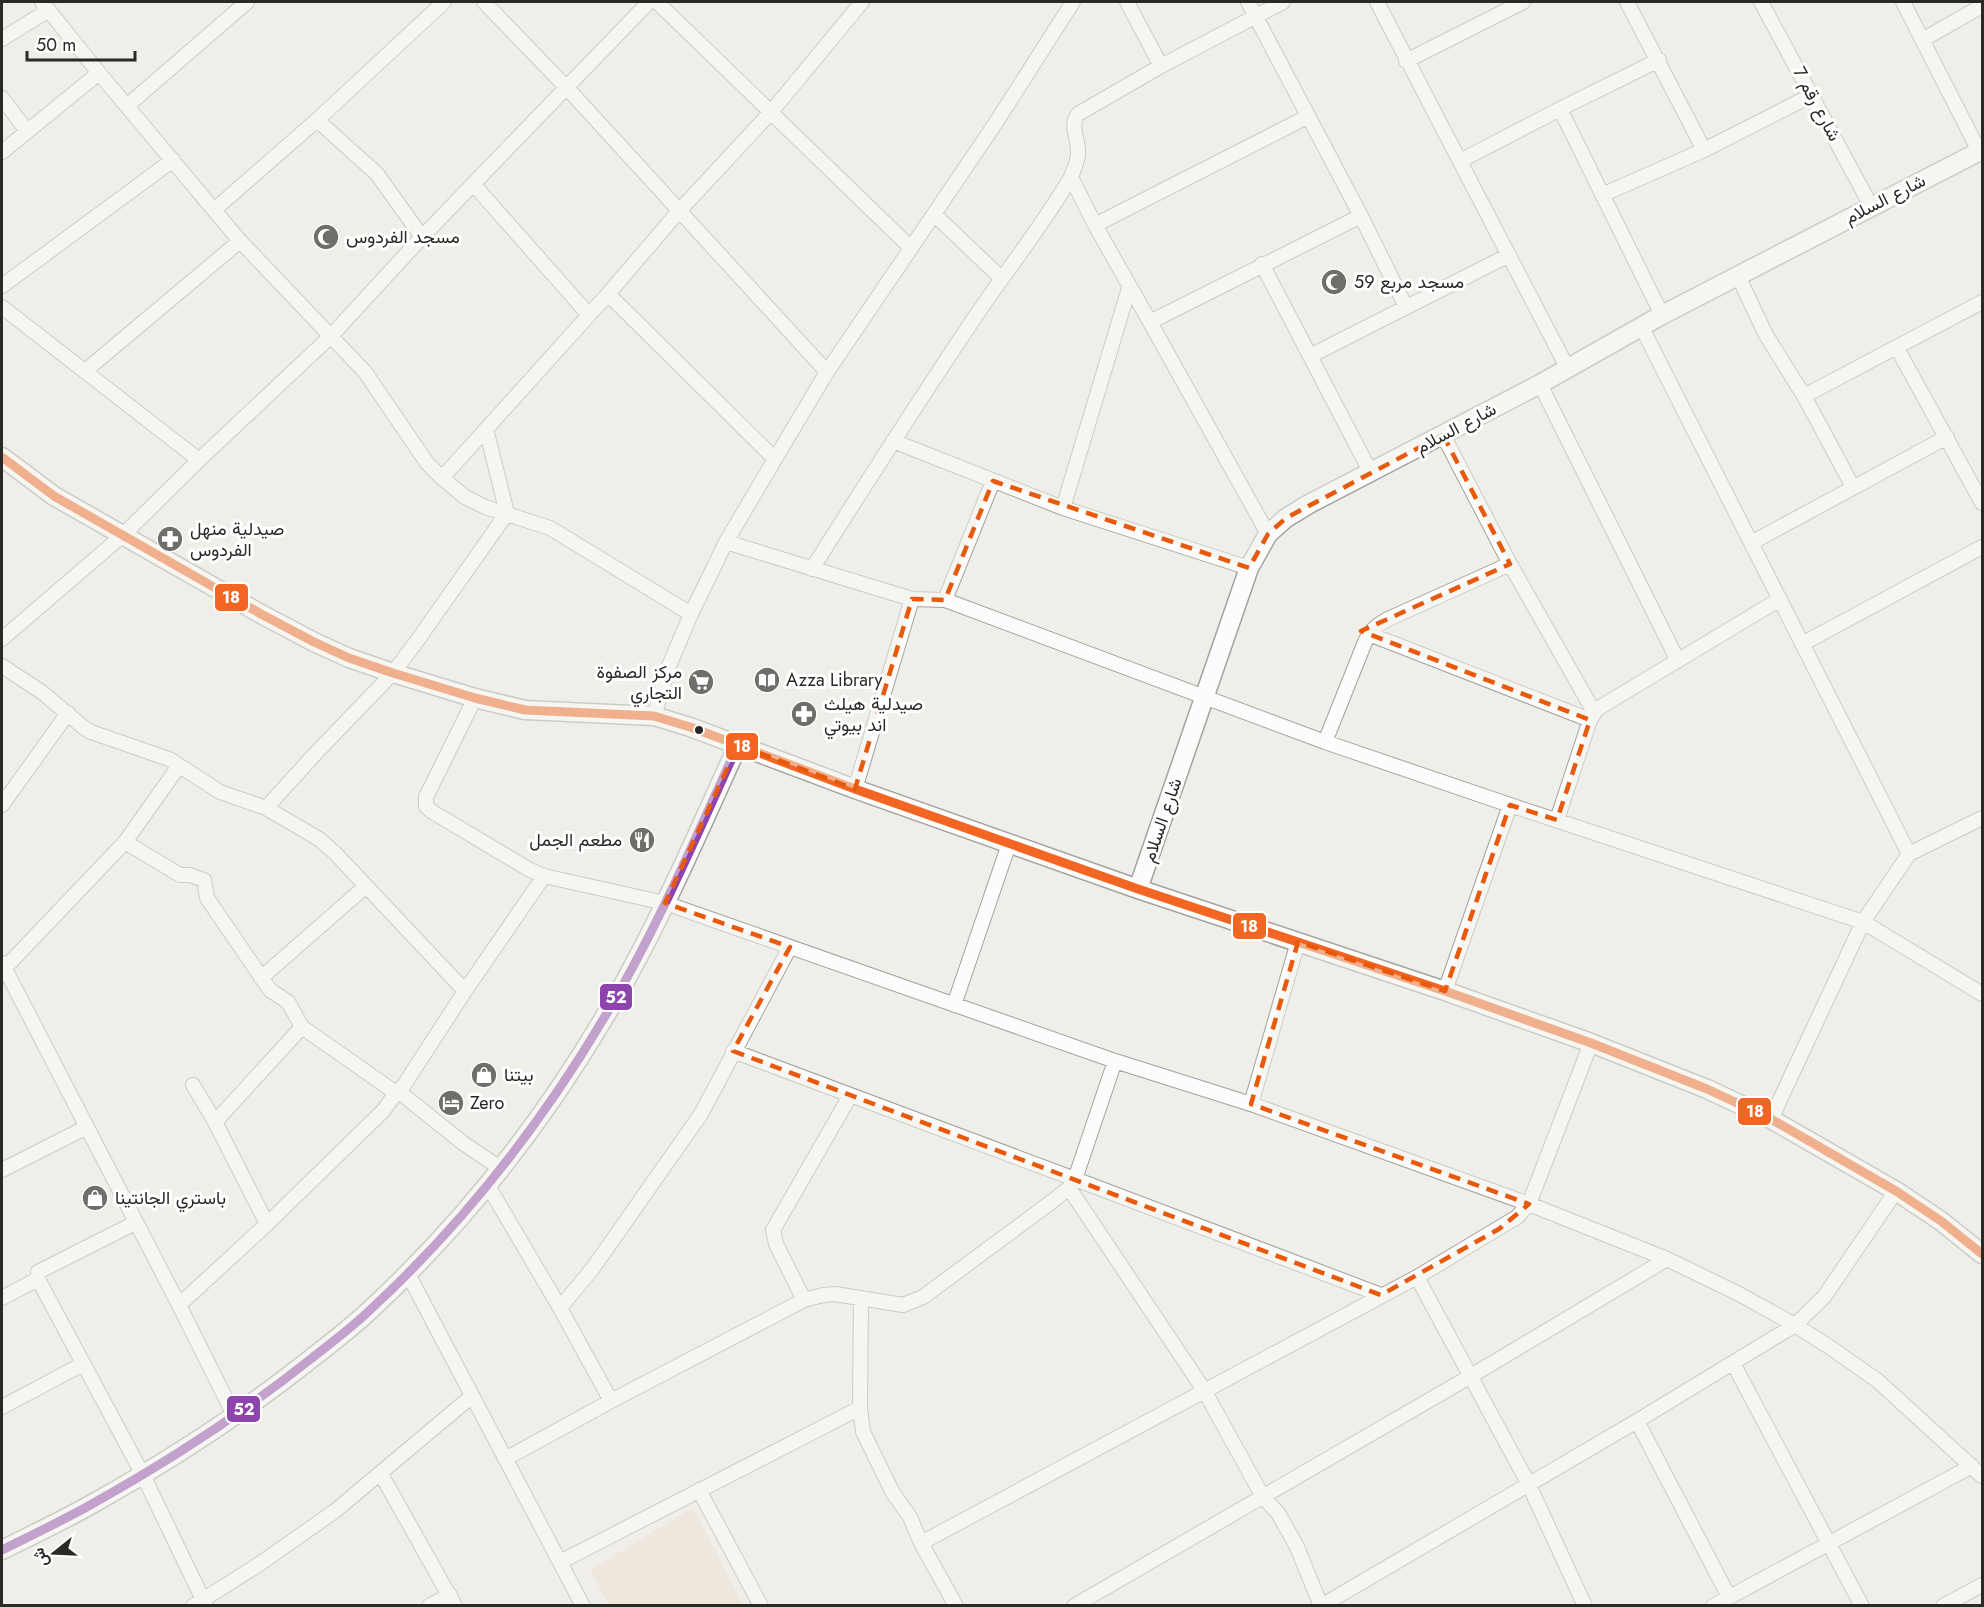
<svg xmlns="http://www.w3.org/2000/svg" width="1984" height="1607" viewBox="0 0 1984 1607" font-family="Jost,Vazirmatn,sans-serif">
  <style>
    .green { fill: #edddd3 }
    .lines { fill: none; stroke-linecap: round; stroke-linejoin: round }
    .street-casing { stroke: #a3a29e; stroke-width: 16 }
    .secondary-casing { stroke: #a3a29e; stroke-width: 21 }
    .street { stroke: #fdfcfc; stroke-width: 14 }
    .secondary { stroke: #fdfcfc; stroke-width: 18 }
    .bus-1-casing { stroke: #fff; stroke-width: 14 }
    .bus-2-casing { stroke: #fff; stroke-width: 14 }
    .bus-1 { stroke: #f26522; stroke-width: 9 }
    .bus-2 { stroke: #8e44ad; stroke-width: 9 }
    .marked { fill: none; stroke: #e8590c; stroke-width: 4.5; stroke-dasharray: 12 8; stroke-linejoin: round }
    .bus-dot { fill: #2b2926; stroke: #fff; stroke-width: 2 }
    .labels { text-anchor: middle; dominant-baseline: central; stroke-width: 6; stroke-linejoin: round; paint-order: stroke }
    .street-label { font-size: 18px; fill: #2b2926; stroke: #fff }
    .poi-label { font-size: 18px; fill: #2b2926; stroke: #fff; text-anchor: start }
    .line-badge { stroke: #fff; stroke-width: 2 }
    .badge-label { font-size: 16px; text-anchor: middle; font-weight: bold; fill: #fff }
  </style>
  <rect width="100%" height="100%" fill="#efeee8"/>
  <path class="green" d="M693 1508 743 1605H609L590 1570Z"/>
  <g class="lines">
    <g class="street-casing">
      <path id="street" d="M42 2 99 73 240 241 365 372 427 463 442 478 465 497 485 507 550 528 691 614
        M484 2 567 88 827 372
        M657 2 910 247
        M1127 2 1161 66
        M1248 2 1361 216 1406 307
        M1377 2 1568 369
        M1627 2 1704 150
        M1761 2 1871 206
        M1903 2 1979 151
        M2 39 49 10
        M1922 40 1982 6
        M1406 61 1523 2
        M2 98 27 131
        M127 106 247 2
        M1560 109 1662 315
        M317 120 377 174 422 237
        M2 152 99 73
        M1460 161 1560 109 1659 60
        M474 185 589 315
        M1602 195 1704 150 1812 95
        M214 210 317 120 444 2
        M934 214 1001 278
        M1095 225 1307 117
        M1262 264 1371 473
        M1738 276 1766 335 1804 396 1853 487
        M2 286 173 160
        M608 294 775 459
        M2 307 199 460
        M1150 322 1361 216
        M1641 326 1909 854
        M1897 348 1982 503
        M1310 356 1509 255
        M85 371 240 241
        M1540 384 1678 661
        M1804 396 1982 302
        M1443 435 1510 564 1594 712
        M893 441 1063 508 1249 568
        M442 478 608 294 679 211 772 111 862 2
        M1063 508 1129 288
        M1268 534 1150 322 1095 225 1071 177C1074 169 1078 161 1078 153 1079 139 1069 126 1078 114L1161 66 1283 2
        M726 542 912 599 945 600 1325 742 1510 805 1863 922 1982 994
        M1751 543 1947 437
        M812 569C865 485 918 402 973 320 1005 272 1042 227 1071 177
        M945 600 993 481
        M1369 634 1590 720
        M2 639 123 535 199 460 331 336 422 237 649 2
        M1802 644 1982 547
        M2 666 43 693 83 727 91 732 169 759 220 792 266 808 319 839 335 853 465 991
        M475 698 426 797V806L431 811 530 870 544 876 665 903 1115 1061 1251 1104 1529 1204 1667 1259 1739 1294 1795 1325 1831 1348 1878 1381 1982 1476
        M654 716 669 666 691 614 726 542 775 459 827 372 995 124 1073 2
        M1325 742 1365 642C1370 631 1376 626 1386 620L1510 564
        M855 789 912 599
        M2 805 68 713
        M266 808 315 754 393 673 417 641 507 513 486 429
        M1557 820 1590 720 1597 709 1780 599
        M125 842 180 875H190L204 880 207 898 270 990 288 1002 302 1027 396 1093 403 1095 463 1143 500 1168
        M2 963 179 1305 234 1415
        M4 969 125 842 179 766
        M261 978 366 886
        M1445 991 1510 805
        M954 1005 1009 844
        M1115 1061 1075 1179 1381 1295
        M193 1085 215 1122 267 1224
        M1251 1104 1298 942
        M1771 1119 1863 922 1909 854 1982 818
        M215 1122 302 1027
        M2 1170 87 1127
        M487 1184 560 1308
        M1069 1188 1204 1390 1263 1497 1278 1513 1297 1547 1321 1606
        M408 1274 583 1606
        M1417 1277 1528 1483 1585 1606
        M38 1279V1272L135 1223
        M2 1298 38 1279 143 1475 206 1606
        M861 1298 860 1408 863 1432 893 1493 910 1517 921 1543 956 1606
        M804 1300 776 1244 773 1230 850 1096
        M179 1305 267 1224 383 1111 396 1093 404 1085 465 991 544 876
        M1733 1363 1862 1606
        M611 1401 560 1308 593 1268 701 1114 790 947
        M2 1407 83 1364
        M1637 1421 1729 1597
        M505 1459 611 1401 804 1300 823 1295 835 1294 903 1305 923 1297 1050 1203 1069 1188 1075 1179 733 1051
        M381 1474 455 1606
        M699 1490 761 1606
        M921 1543 1417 1277 1517 1217 1529 1204 1591 1043
        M560 1562 860 1408
        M193 1606 258 1565 335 1511 472 1396
        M429 1606 450 1595
        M1074 1606 1471 1376 1667 1259
        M1321 1606 1637 1421 1795 1325 1824 1297 1896 1191
        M1713 1606 1972 1466
        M1943 1606 1982 1585"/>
    </g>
    <g class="secondary-casing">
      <path id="secondary" d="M2 457 54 496 261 614 314 642 349 658 393 673 475 698 525 710 654 716 690 727 855 789 1138 889 1445 991 1591 1043 1707 1089 1771 1119 1896 1191 1941 1221 1982 1254
        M1138 889 1249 568 1268 534 1286 518 1309 504 1540 384 1662 315 1982 150
        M2 1550C32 1535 62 1521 92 1504 169 1461 243 1413 312 1358 331 1343 351 1328 369 1311 461 1226 540 1126 604 1018 656 931 696 837 738 745"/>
    </g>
    <use href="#street" class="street"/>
    <use href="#secondary" class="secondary"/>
    <g class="bus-1-casing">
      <path id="bus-1" d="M2 457 54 496 261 614 314 642 349 658 393 673 475 698 525 710 654 716 690 727 855 789 1138 889 1445 991 1591 1043 1707 1089 1771 1119 1896 1191 1941 1221 1982 1254"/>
    </g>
    <g class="bus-2-casing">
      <path id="bus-2" d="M2 1550C32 1535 62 1521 92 1504 169 1461 243 1413 312 1358 331 1343 351 1328 369 1311 461 1226 540 1126 604 1018 656 931 696 837 738 745"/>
    </g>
    <use href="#bus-1" class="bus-1"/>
    <use href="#bus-2" class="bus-2"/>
  </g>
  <path d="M0 0H1984V1607H0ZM1443 435 1510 564 1361 631 1590 720 1557 820 1510 805 1445 991 1298 942 1251 1104 1529 1204 1499 1229 1381 1295 733 1051 790 947 665 903 738 745 855 789 912 599 945 600 993 481 1249 568 1268 534 1286 518Z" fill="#efeee8" fill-opacity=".55" fill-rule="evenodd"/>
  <path class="marked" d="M1443 435 1510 564 1361 631 1590 720 1557 820 1510 805 1445 991 1298 942 1251 1104 1529 1204 1499 1229 1381 1295 733 1051 790 947 665 903 738 745 855 789 912 599 945 600 993 481 1249 568 1268 534 1286 518Z"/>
  <defs>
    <g id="mosque-disc" transform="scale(1.35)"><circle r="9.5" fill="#706e6a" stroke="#fff"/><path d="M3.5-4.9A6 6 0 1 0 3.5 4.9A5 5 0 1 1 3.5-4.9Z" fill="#fff"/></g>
    <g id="pharmacy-disc" transform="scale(1.35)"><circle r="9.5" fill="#706e6a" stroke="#fff"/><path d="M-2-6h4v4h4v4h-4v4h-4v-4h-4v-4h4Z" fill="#fff"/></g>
    <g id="library-disc" transform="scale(1.35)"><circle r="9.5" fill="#706e6a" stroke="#fff"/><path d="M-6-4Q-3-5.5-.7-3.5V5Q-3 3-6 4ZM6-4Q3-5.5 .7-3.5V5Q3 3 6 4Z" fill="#fff"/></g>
    <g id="supermarket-disc" transform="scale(1.35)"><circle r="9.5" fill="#706e6a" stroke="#fff"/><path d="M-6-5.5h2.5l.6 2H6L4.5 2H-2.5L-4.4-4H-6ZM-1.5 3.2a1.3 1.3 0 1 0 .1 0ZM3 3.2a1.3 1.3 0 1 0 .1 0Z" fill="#fff"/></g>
    <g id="restaurant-disc" transform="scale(1.35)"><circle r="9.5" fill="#706e6a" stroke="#fff"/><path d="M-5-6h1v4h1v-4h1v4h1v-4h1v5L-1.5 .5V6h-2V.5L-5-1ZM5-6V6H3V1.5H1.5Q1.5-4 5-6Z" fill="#fff"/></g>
    <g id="shop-disc" transform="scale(1.35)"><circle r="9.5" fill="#706e6a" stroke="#fff"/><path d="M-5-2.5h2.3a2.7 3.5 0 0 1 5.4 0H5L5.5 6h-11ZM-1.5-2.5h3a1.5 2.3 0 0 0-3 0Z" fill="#fff"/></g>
    <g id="hotel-disc" transform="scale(1.35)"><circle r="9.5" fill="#706e6a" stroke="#fff"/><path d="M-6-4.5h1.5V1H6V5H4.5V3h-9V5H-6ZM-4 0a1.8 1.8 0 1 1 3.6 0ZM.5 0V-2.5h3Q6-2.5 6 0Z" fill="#fff"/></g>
  </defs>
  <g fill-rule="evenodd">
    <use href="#mosque-disc" x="326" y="237"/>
    <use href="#mosque-disc" x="1334" y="282"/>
    <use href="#pharmacy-disc" x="170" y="539"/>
    <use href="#library-disc" x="767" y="680"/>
    <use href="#supermarket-disc" x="701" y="682"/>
    <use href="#pharmacy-disc" x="804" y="714"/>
    <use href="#restaurant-disc" x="642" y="840"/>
    <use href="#shop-disc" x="484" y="1075"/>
    <use href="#hotel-disc" x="451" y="1103"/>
    <use href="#shop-disc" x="95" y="1198"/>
  </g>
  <circle class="bus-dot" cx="699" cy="730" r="5"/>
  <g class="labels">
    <g class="street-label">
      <text transform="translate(1817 104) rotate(62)">شارع رقم 7</text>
      <text transform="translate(1885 199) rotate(-27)">شارع السلام</text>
      <text transform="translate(1456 428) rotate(-28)">شارع السلام</text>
      <text transform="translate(1162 820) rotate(-71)">شارع السلام</text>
    </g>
    <g class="poi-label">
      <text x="346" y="237">مسجد الفردوس</text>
      <text x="1354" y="282">مسجد مربع 59</text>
      <text x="190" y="529">صيدلية منهل<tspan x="190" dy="21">الفردوس</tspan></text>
      <text x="682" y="672" text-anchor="end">مركز الصفوة<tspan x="682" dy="21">التجاري</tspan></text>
      <text x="786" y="680">Azza Library</text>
      <text x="824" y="704">صيدلية هيلث<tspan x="824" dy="21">اند بيوتي</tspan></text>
      <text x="622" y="840" text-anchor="end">مطعم الجمل</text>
      <text x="504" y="1075">بيتنا</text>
      <text x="470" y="1103">Zero</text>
      <text x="115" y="1198">باستري الجانتينا</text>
    </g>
  </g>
  <g class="line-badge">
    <rect x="214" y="583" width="35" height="29" rx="6" fill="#f26522"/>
    <rect x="725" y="732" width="34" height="29" rx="6" fill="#f26522"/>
    <rect x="1232" y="912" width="35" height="28" rx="6" fill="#f26522"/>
    <rect x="599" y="983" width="34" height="28" rx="6" fill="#8e44ad"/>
    <rect x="1737" y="1097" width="35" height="29" rx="6" fill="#f26522"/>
    <rect x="226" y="1395" width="35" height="28" rx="6" fill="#8e44ad"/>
  </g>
  <g class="badge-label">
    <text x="231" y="603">18</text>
    <text x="742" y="752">18</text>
    <text x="1249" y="932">18</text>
    <text x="616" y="1003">52</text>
    <text x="1755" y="1117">18</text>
    <text x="244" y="1415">52</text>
  </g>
  <rect width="1984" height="1607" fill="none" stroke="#2b2926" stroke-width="6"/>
  <g transform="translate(54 1553) rotate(252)" stroke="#ffffff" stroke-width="4.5" paint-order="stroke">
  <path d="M0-4.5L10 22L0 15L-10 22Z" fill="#2b2926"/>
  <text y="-9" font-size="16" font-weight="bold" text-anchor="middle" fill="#2b2926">ش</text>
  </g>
  <path d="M27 51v9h108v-9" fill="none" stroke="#2b2926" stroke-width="3"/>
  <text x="36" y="51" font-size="18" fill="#2b2926" stroke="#ffffff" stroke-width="4.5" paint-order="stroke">50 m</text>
</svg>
